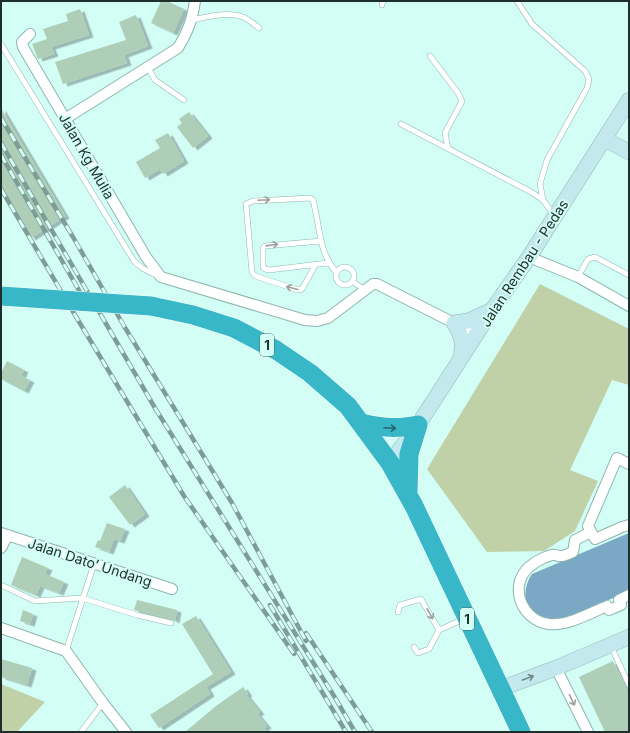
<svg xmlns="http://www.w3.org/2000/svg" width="630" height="733" viewBox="0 0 630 733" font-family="Inter,sans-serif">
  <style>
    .green { fill: #c0d1a7 }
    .water { fill: #7ba9c5 }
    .building { fill: #afceb7; filter: url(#shadow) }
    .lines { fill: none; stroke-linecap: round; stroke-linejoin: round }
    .lane-casing { stroke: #8cb6ad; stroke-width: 6 }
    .street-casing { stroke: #8cb6ad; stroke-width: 12 }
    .secondary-casing { stroke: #8cb6ad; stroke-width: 16 }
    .highway-casing { stroke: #fff; stroke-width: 20 }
    .lane { stroke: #fff; stroke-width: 5 }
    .street { stroke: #fff; stroke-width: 10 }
    .secondary { stroke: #c3e9ee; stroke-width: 15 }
    .highway { stroke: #37b7c8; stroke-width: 19 }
    .rail-casing { stroke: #7e9d97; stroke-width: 4.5 }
    .rail { stroke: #d3fef5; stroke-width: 3; stroke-dasharray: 9; stroke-linecap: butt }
    .highway-bridge-casing { stroke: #fff; stroke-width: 20; stroke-linecap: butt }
    .highway-bridge { stroke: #37b7c8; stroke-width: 19 }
    .oneway { stroke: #9aa1a0 }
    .oneway2 { stroke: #28656a }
    .oneway3 { stroke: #708c8c }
    .labels { text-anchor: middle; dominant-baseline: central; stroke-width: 4; stroke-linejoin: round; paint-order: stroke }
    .shield { fill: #d3fef5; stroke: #546c68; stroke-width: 1 }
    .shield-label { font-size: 13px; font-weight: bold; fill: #1e2e2b }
    .street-label { font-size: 14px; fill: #1e2e2b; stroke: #d3fef5 }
  </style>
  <defs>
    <filter id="shadow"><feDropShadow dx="4.5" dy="2.5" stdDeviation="0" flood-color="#0004"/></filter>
  </defs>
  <rect width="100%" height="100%" fill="#d3fef5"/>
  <path class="green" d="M540 284 629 329V385L612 380 570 470 598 481 575 531 544 551 487 552 427 469Z
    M1 684 45 702 17 732H1Z"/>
  <path class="water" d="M629 533V591L563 620C560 620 556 622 554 622 549 621 537 617 533 614 522 604 524 585 532 574Z"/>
  <path class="building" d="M161 1H167L184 9 173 33 151 23Z
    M80 9 89 35 51 47 54 54 38 59 32 44 47 39 43 29 68 21 66 14Z
    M136 15 148 46 124 55 127 63 63 84 55 62 126 40 119 22Z
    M1 108 65 216 31 238 1 186Z
    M189 112 208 136 193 148 177 127 182 123 179 119Z
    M168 133 184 161 163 174 160 169 145 178 136 162 160 148 155 140Z
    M7 361 24 370 21 376 30 380 24 391 1 379V373Z
    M125 485 145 514 130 525 109 497Z
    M107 523 125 529 120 541 114 539 109 552 95 547 98 540 100 541Z
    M22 557 48 568 45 574 64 582 59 593 40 586 36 595 11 585Z
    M137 600 177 610 175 621 172 619 134 610Z
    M23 610 33 614 30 624 20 621Z
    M196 616 231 672 206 687 210 694 159 728 150 715 213 674 182 624Z
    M1 659 32 668 27 685 1 677Z
    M613 661 629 694V732H605L579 677Z
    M243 687 248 694 246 695 260 712 257 714 267 726 264 728 268 732H185L216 706Z"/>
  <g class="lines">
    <g class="lane-casing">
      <path id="lane" d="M517 1 532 24 585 71 589 79 587 88 547 160 540 184 543 200
        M382 5 383 1
        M192 20C207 17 227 11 243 17 248 19 254 24 259 28
        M1 44 134 261 142 268 156 275
        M430 56 458 93 462 101 445 133 448 148
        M148 68 155 80 184 100
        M401 124 533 193 543 200 554 215
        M321 241 265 246 263 248V267L265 269 269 270 328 263
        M316 264 302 289 298 290 255 276 252 272 246 204 253 201 310 198 313 200C320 225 318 251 336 272
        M336 276a9 9 0 1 1 18 0a9 9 0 1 1-18 0Z
        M578 277 588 259 595 257 629 275
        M352 281 365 290
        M1 585 35 601 82 598 137 615 171 623
        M398 612 400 605 421 599 439 630
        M611 646 629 685
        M414 647 418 653 429 649 439 630 464 619
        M66 651 94 564
        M81 732 103 703"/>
    </g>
    <g class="street-casing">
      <path id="street" d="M30 34 22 42 23 47 146 257 161 277 305 320 317 321 328 318 373 284H377L454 323 478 333
        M65 119 178 48C188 31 192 21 195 1
        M529 257 578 277 629 306
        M629 464 617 458 588 526 595 539 622 527 629 525
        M591 532 575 540 573 552C570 553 565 556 561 556 558 557 556 554 552 555 547 556 538 560 533 564 507 581 519 620 549 624 568 626 590 613 607 606L609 610 621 605 619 600 629 595
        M1 533 172 589
        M1 548 8 535
        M1 628 66 651 103 703 126 732
        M556 668 588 732"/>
    </g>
    <g class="secondary-casing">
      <path id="secondary" d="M604 139 629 152
        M461 358C463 341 463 338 454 323L468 321 492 310
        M390 463 418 425 492 310 529 257 629 100
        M500 689 556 668 629 637"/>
    </g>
    <g class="highway-casing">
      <path id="highway" d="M151 306 193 315 234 328 276 350 310 373 348 406 390 463 414 506 521 732
        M361 423C384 428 395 429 418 425L409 454 408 493"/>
    </g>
    <use href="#lane" class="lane"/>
    <use href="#street" class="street"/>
    <use href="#secondary" class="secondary"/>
    <use href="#highway" class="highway"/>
    <g class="rail-casing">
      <path id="rail" d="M1 118 73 237 124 326 232 503 306 641
        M1 143 155 408 334 696 355 732
        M1 155 84 299
        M1 189 78 320 184 496 294 654
        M270 605 346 732
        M306 633 372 732"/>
    </g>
    <use href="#rail" class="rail"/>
    <g class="highway-bridge-casing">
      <path id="highway-bridge" d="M1 296 151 306"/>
    </g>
    <use href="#highway-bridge" class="highway-bridge"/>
  </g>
  <defs><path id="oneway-shaft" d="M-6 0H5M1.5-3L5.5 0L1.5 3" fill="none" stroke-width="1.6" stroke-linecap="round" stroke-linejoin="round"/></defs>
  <g class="oneway">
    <use href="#oneway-shaft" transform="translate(264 200) rotate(-3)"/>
    <use href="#oneway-shaft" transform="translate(272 245) rotate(-8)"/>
    <use href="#oneway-shaft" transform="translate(292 288) rotate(-166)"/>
    <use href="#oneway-shaft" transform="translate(430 614) rotate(61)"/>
    <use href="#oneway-shaft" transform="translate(572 700) rotate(64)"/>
  </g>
  <use class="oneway2" href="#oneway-shaft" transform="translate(390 428) rotate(3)"/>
  <use class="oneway3" href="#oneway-shaft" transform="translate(528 678) rotate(-20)"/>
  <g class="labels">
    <g class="shield">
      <rect x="260" y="334" width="14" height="22" rx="3"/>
      <rect x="460" y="608" width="14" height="22" rx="3"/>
    </g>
    <g class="shield-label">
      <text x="267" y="345">1</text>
      <text x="467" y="619">1</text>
    </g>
    <g class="street-label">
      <text transform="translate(87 156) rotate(60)">Jalan Kg Mulia</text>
      <text transform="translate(524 263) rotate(-57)">Jalan Rembau - Pedas</text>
      <text transform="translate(90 562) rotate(18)">Jalan Dato’ Undang</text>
    </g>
  </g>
  <rect width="630" height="733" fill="none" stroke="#1e2e2b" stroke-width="4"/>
</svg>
